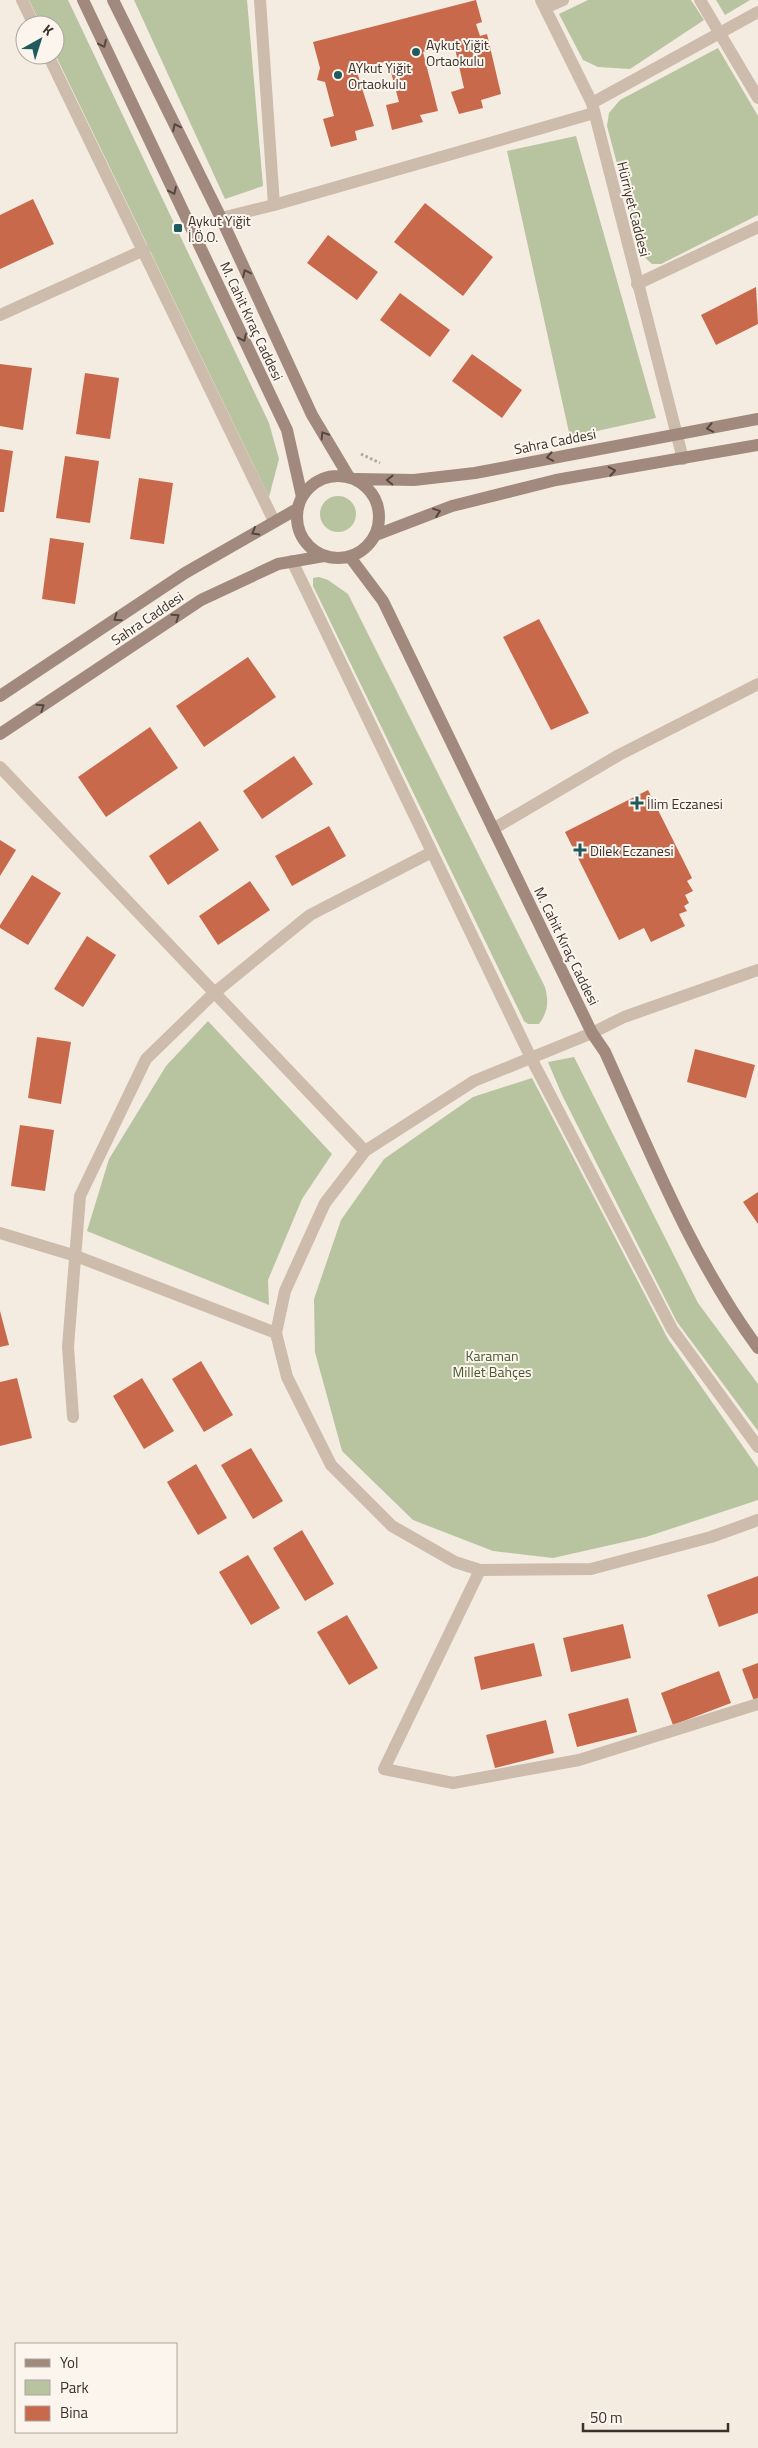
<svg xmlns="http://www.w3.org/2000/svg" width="758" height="2448" viewBox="0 0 758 2448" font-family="'Titillium Web',sans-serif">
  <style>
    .green { fill: #b8c4a0 }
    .building { fill: #c8694b }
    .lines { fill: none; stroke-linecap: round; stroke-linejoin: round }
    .path { stroke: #b9a596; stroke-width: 3; stroke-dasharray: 2.5 2.5; stroke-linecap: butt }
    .street { stroke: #cdbbac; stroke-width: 12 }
    .secondary { stroke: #a18a7d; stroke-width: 12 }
    .oneway { stroke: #544640 }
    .poi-dot { fill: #1f5a5e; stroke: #fbf5ee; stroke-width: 2 }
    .labels { text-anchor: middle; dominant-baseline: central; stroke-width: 4; stroke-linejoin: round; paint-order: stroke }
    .poi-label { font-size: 14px; fill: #3b302b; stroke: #fbf5ee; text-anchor: start }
    .street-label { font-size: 14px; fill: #3b302b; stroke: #fbf5ee }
    .park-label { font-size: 14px; fill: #4a5a2e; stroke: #fbf5ee }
  </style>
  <rect width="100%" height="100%" fill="#f4ebe1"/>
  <path class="green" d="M29 0H68L269 423 279 459 269 497 55 54V25H41Z
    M134 0H247L263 186 225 199Z
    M588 0H691L704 20 630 69 598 67 583 60 559 14Z
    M716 0H750L725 15Z
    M718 48 758 116V215L661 264H652L641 254 607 126 609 113 620 100Z
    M576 136 656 418 570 437 507 151Z
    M320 514a18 18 0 1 1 36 0a18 18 0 1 1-36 0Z
    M319 577 328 580 348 594 545 987C549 1002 548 1012 539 1024H528L524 1021 313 586V578Z
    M208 1021 332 1154 302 1199 268 1280 269 1305 87 1231 109 1159 166 1066Z
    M574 1057 698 1303 758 1384V1431L677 1322 562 1095 548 1062Z
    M532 1078 668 1339 758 1468V1500L646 1537 553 1558 493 1551 413 1520 342 1451 315 1352 314 1299 341 1220 384 1159 473 1097Z"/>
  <path class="building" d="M476 0 482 22 476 24 480 36 487 34 501 94 481 100 483 108 459 114 451 92 464 88 454 44 423 52 438 111 420 115 423 122 392 130 386 105 399 102 388 61 356 69 374 126 355 131 357 140 331 147 323 119 334 116 325 82 317 80 320 68 313 42Z
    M33 199 54 244 0 269V215Z
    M425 203 493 257 463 296 394 242Z
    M328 235 378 272 357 300 307 263Z
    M756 287 758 324 716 345 701 315Z
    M400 293 450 330 430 357 380 320Z
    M472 354 522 390 502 418 452 381Z
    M0 364 32 368 23 430 0 426Z
    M85 373 119 378 110 439 76 434Z
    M0 449 13 451 4 512H0Z
    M65 456 99 461 90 523 56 518Z
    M139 478 173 483 164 544 130 539Z
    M50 538 84 543 75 604 42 599Z
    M539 619 589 713 551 730 503 637Z
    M248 657 276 697 204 747 176 706Z
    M150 727 178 768 106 817 78 777Z
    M294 756 313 784 262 819 243 791Z
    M648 790 692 878 687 881 693 891 685 895 689 903 684 906 687 911 679 914 685 926 651 942 644 928 619 940 565 832Z
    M200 821 219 850 168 885 149 856Z
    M329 826 346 856 292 886 275 856Z
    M0 840 16 850 0 876Z
    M32 875 61 893 28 945 0 928V925Z
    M250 881 270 910 218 945 199 916Z
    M87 936 116 955 83 1007 54 989Z
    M37 1037 71 1042 61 1104 28 1098Z
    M695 1049 755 1065 746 1098 687 1082Z
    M20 1125 54 1130 45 1191 11 1186Z
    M758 1192V1224L743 1202Z
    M0 1311 9 1345 0 1347Z
    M201 1361 233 1415 204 1432 172 1379Z
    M17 1378 32 1438 0 1446V1382Z
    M142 1378 174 1431 144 1449 113 1396Z
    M251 1448 283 1501 253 1519 221 1465Z
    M196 1464 227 1518 198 1535 167 1482Z
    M302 1530 334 1584 305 1601 273 1548Z
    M248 1555 280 1608 251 1625 219 1572Z
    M758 1576V1613L719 1627 707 1595Z
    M347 1615 378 1668 349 1685 317 1632Z
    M623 1624 631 1658 571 1672 563 1638Z
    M534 1643 542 1676 481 1690 474 1657Z
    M758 1663V1700L754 1701 742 1669Z
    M719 1671 731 1703 673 1725 661 1693Z
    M628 1698 637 1732 577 1747 568 1714Z
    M546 1720 554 1753 495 1768 486 1735Z"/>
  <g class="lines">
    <path class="path" d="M361 454 380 463"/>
    <path class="street" d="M22 0 34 25
      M541 0 592 103 683 459
      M700 0 758 98
      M545 8 563 0
      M48 55 274 521
      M592 103 758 12
      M274 205 594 113
      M221 218 274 205 260 0
      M637 284 758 227
      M0 315 144 250
      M292 561 432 852
      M0 767 365 1151
      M493 829 619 755 758 684
      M758 970 624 1017 592 1033 474 1081 365 1151 325 1203 285 1291 276 1333 287 1377 331 1465 392 1526 455 1562 480 1570 591 1569 711 1537 758 1520
      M0 1233 76 1256 276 1333
      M73 1417 68 1347 80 1196 146 1059 213 994 310 915 432 852 531 1058 672 1329 758 1447
      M480 1570 384 1769 453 1783 579 1760 758 1704"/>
    <path class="secondary" d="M83 0 287 430 302 497
      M113 0 221 218 312 415 349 477
      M297 517a41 41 0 1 1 82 0a41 41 0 1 1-82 0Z
      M357 479 414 480 475 473 758 419
      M376 535 452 506 556 480 758 445
      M350 557 383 601 592 1033 605 1052C651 1154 692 1258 758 1348
      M0 696 185 573 297 509
      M0 734 201 600 278 564 324 556"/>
  </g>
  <defs><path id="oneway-chevron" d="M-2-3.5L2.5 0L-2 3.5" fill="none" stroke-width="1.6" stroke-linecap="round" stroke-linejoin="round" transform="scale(1.25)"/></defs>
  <g class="oneway">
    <use href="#oneway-chevron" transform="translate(103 44) rotate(65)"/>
    <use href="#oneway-chevron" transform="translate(176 127) rotate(-116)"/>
    <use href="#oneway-chevron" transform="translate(173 191) rotate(65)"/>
    <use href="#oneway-chevron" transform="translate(246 273) rotate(-115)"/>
    <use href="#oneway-chevron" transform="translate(243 338) rotate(65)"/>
    <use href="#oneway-chevron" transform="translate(710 428) rotate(169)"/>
    <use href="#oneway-chevron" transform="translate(324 435) rotate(-122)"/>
    <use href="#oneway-chevron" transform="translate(550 457) rotate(169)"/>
    <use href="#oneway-chevron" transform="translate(612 471) rotate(-10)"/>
    <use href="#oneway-chevron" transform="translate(390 480) rotate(-179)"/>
    <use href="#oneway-chevron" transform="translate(437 512) rotate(-21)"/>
    <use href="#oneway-chevron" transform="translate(255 532) rotate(150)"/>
    <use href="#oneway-chevron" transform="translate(176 617) rotate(-34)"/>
    <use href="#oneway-chevron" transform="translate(117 618) rotate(146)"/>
    <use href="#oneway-chevron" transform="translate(41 707) rotate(-34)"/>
  </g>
  <g class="poi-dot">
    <circle cx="416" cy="52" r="5"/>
    <circle cx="338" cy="75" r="5"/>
    <rect x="173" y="223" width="10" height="10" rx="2.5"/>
    <path d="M634.5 795.5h5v5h5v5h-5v5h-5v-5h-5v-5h5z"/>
    <path d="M577.5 842.5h5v5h5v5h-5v5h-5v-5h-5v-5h5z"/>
  </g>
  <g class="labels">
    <g class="poi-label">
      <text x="426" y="44">Aykut Yiğit<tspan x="426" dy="16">Ortaokulu</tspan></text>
      <text x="348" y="67">AYkut Yiğit<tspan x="348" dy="16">Ortaokulu</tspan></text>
      <text x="188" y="220">Aykut Yiğit<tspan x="188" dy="16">İ.Ö.O.</tspan></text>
      <text x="647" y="803">İlim Eczanesi</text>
      <text x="590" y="850">Dilek Eczanesi</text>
    </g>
    <g class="street-label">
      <text transform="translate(634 209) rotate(76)">Hürriyet Caddesi</text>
      <text transform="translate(252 321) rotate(65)">M. Cahit Kıraç Caddesi</text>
      <text transform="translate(555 441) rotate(-11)">Sahra Caddesi</text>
      <text transform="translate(147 618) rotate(-34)">Sahra Caddesi</text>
      <text transform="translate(567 946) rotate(64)">M. Cahit Kıraç Caddesi</text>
    </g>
    <g class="park-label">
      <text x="492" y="1355">Karaman<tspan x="492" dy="16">Millet Bahçes</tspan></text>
    </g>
  </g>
  <rect x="15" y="2343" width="162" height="90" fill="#fbf5ee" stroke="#aea6a0"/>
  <rect x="25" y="2359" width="25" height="8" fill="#a18a7d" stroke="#aea6a0"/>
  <text x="60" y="2368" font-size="15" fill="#3b302b">Yol</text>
  <rect x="25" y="2380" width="25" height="15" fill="#b8c4a0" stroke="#aea6a0"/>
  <text x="60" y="2393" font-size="15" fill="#3b302b">Park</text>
  <rect x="25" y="2406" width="25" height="15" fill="#c8694b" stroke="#aea6a0"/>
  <text x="60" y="2418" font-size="15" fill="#3b302b">Bina</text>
  <g transform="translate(40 40) rotate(39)"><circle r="24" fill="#fbf5ee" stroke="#aea6a0"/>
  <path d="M0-4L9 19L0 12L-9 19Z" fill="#1f5a5e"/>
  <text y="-8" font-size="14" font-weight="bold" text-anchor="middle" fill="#3b302b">K</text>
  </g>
  <path d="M583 2423v8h145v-8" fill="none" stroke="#3b302b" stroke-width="2.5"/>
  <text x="590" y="2423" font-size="15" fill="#3b302b" stroke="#fbf5ee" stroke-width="4" paint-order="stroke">50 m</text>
</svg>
